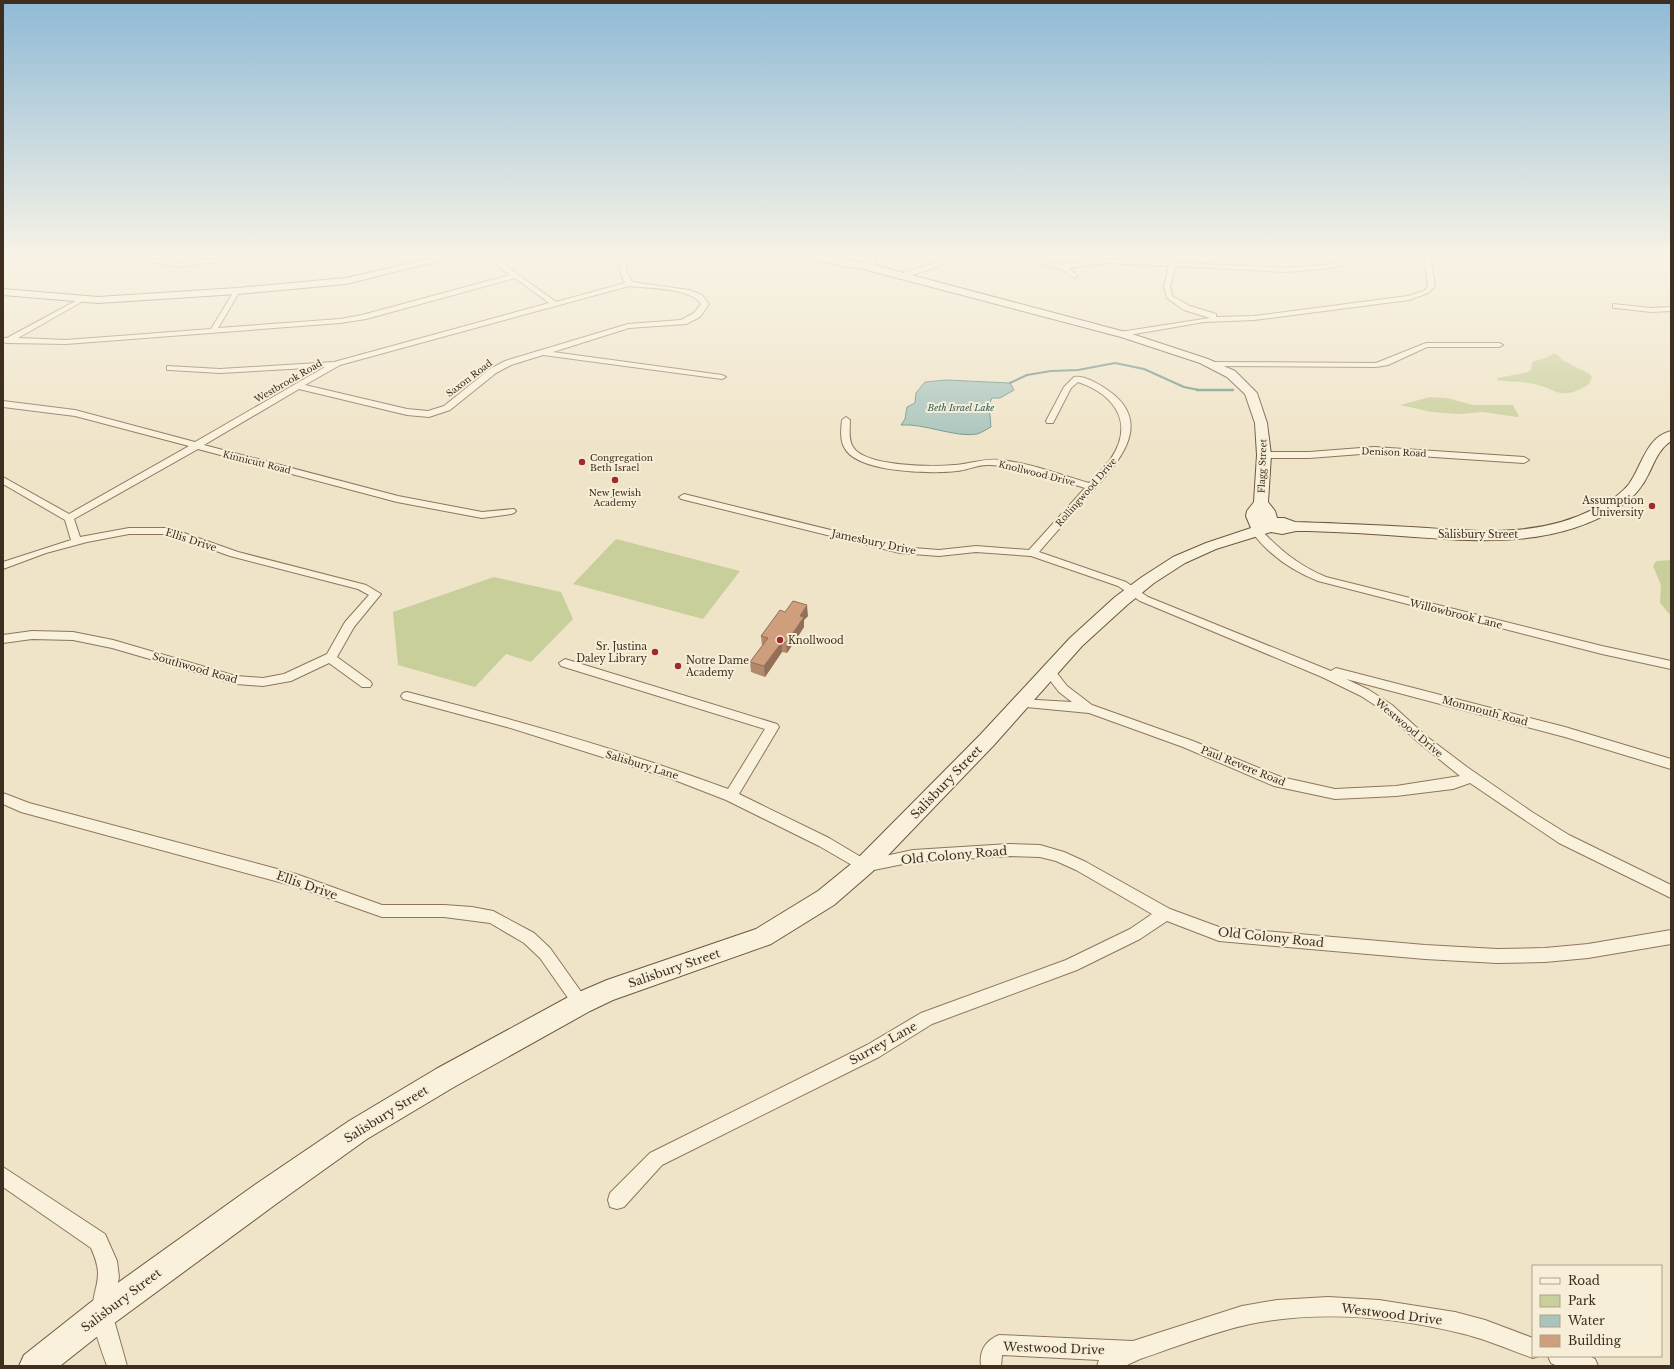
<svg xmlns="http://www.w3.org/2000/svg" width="1674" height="1369" viewBox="0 0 1674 1369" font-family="'Libre Baskerville',serif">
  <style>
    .green { fill: #c9cf9b }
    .water { fill: #a9c4bc; stroke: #6f938a }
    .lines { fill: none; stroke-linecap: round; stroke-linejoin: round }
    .stream-far1 { stroke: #6f938a; stroke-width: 2 }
    .stream { stroke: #6f938a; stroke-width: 2.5 }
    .street-casing { stroke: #8d765c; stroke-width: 2 }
    .secondary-casing { stroke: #6f573f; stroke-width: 2 }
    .street { fill: #faf1dc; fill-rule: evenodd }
    .secondary { fill: #faf1dc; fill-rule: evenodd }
    .wall { fill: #b2896c }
    .shaded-wall { fill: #916f58 }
    .building { fill: #cf9f7d; stroke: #916f58 }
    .poi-dot { fill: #9e2a2b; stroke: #f7eed8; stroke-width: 1.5 }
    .labels { text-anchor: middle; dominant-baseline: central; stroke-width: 4; stroke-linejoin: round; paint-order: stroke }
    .far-street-label { font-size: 9px; fill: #3d2e20; stroke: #f7eed8 }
    .far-water-label { font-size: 9px; font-style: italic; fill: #2f5d5a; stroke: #f7eed8 }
    .far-poi-label { font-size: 9px; fill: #3d2e20; stroke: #f7eed8; text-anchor: start }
    .poi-label { font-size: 10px; fill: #3d2e20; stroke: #f7eed8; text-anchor: end }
    .street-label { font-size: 10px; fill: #3d2e20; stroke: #f7eed8 }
    .near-street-label { font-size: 12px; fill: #3d2e20; stroke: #f7eed8 }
  </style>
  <rect width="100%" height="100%" fill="#f0e4c8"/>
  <path class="green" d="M1555 353 1564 361 1590 374 1592 377 1589 384C1558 404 1556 386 1528 383 1518 381 1507 382 1497 380L1498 378 1528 372 1531 370 1532 362 1545 358Z
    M1430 397 1447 398 1473 405H1513L1519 416 1517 417 1483 412 1459 414 1431 412 1400 405Z
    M616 539 740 571 703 619 573 584Z
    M1671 560V616L1660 603 1661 585 1653 566 1656 561Z
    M494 577 561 592 573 619 531 662 506 654 475 687 398 665 393 612Z"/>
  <path class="water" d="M946 380 1010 383 1014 390 1000 398H992L989 405 991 427C987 429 981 433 977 434 956 438 923 423 901 425L905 419 907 407 915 403 916 393 925 382Z"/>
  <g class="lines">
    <path class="stream-far1" d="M1010 383 1027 375 1051 371 1078 370 1115 363 1144 369 1184 387 1199 390H1233"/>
    <path class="stream" d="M1197 390H1233"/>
    <g class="street-casing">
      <path id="street" d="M128 257H145L178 263 229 257H253L178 267Z
        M486 257H494L556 302 625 283 619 269 626 257H633L625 269 632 282 689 290 702 295 709 304 700 317 686 324 629 328 553 352 722 375 726 377 722 379 543 355 511 365 496 373 450 410 429 417 407 415 299 389 204 445 398 496 482 512 514 509 516 511 514 513 511 514 482 518 397 502 198 449 74 519 80 537 129 528H170L238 552 366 585 381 594 354 627 337 657 370 681 372 684 370 687H362L329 663 291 681 263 686 236 684 112 648 73 640 32 639 3 643V635L32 631 73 632 113 640 236 676 263 678 284 674 327 654 345 622 369 595 358 589 230 556 169 534H129L87 542 46 553 3 569V562L71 540 65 520 3 484V477L69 514 189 446 75 416 3 407V401L75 410 195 442 325 367 220 373 170 370H167V366L220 369 334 362 549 303 515 278 366 319 340 323 66 344 7 343 3 342V338H7L83 297 85 298V300L18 338 66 340 211 329 234 291 237 289 240 291 218 328 340 319 362 315 510 275ZM629 286C648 288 691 288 701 304L694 313 681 320 628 324 505 361 490 369 444 406 428 411 407 409 305 385 340 365Z
        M914 257 908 260 905 258V257Z
        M945 257H953L942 265 903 278 900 276C912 266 932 268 945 257Z
        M1008 257H1022L1060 265 1107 259 1286 268 1332 264 1357 257H1369L1332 268 1286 272 1176 266 1170 286 1172 296 1190 306 1216 314V317L1254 316 1408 296 1424 291 1428 286 1424 257H1430L1435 286 1428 293 1409 300 1254 320 1204 322 1123 336 1119 334 1120 332 1210 318 1184 310 1167 298 1164 286 1169 266 1107 263 1068 268 1078 276 1075 278 1061 269Z
        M1613 304 1651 308 1671 307V311L1651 312 1616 308H1613Z
        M1426 343H1499L1503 345 1499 347H1427L1388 365 1376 367 1211 366 1207 364 1211 362 1376 363Z
        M1074 377C1086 375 1104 387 1113 394 1156 429 1110 471 1085 499 1070 517 1054 534 1039 552L1126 582 1148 597 1331 671 1336 668 1565 727 1671 759V769L1565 737 1346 679 1369 690 1392 705 1426 736 1467 767 1532 812 1569 835 1671 885V898L1559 843 1470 783 1453 789 1396 796 1335 799 1274 786 1183 747 1089 713 1015 706 1013 703 1015 700 1019 699 1072 702 1059 692 1045 674 1043 671 1049 667 1053 668 1067 686 1092 705 1193 741 1281 777 1335 789 1396 786 1460 776 1418 742 1384 711 1361 696 1322 677 1140 601 1118 586 1031 556 976 552 939 556 900 553 681 499 679 497 684 494 900 547 939 550 976 546 1029 550 1085 488C1053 479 1023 466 990 465 978 464 968 470 957 471 932 474 856 473 844 447 840 439 841 429 842 420L846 417 850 420C850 428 848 440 853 447 865 467 934 467 955 465 971 464 984 458 1000 460 1031 463 1060 475 1089 483 1096 476 1104 468 1110 460 1135 424 1116 395 1078 382L1071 388 1053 423H1047L1046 421 1064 387Z
        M1374 447 1524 457 1529 460 1524 463 1374 453 1309 458H1264L1259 455 1264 452H1309Z
        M1256 528 1260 529C1280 550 1299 566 1326 577L1602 646 1671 661V669L1602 654 1318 581C1292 571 1268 554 1251 531Z
        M565 659 777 724 779 727 739 794 829 838 866 860 913 850 1009 844 1040 845 1064 852 1086 862 1170 909 1219 927 1425 945 1497 949 1545 948 1588 944 1671 930V944L1588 958 1545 962 1497 963 1425 959 1219 941 1167 921 1140 939 1077 970 932 1024 879 1057 662 1165 624 1207 617 1209 610 1207 608 1200 610 1193 650 1153 867 1045 921 1013 1066 960 1130 929 1152 914 1076 870 1056 861 1040 857 1009 856 913 862 864 872 819 846 726 800 672 779 507 727 403 699 401 696 403 693 407 692C515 720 623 750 728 789L765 729 561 666 559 663Z
        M3 793 29 803 296 874 382 905H444L472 907 493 911 534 933 550 948 589 1003 587 1008 581 1010 575 1008 540 958 524 943 490 923 444 917H382L294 886 21 812 3 804Z
        M3 1167 105 1234 117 1261 119 1277 112 1313 127 1366H107C103 1354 91 1323 92 1312 94 1282 105 1279 91 1248L3 1187Z
        M1328 1297 1379 1300 1455 1312 1485 1320 1533 1338V1356H1538L1533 1358C1510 1350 1488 1340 1464 1334 1396 1317 1320 1310 1250 1324 1213 1332 1176 1347 1140 1359L1125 1366H1097L1099 1360 1002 1355 1001 1366H981C979 1351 985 1341 999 1335L1133 1341 1242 1306 1277 1300Z
        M1548 1356H1589L1595 1359 1598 1366H1557L1551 1363Z"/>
    </g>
    <g class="secondary-casing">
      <path id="secondary" d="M436 257H455L346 284 237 294 98 303 3 295V289L98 297 237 288 346 278Z
        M806 257H830L865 263 866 260 864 257H874L876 260 874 265 1129 333 1208 359 1235 371 1257 393 1267 423 1271 455 1268 502 1275 511 1277 518H1284L1295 522C1334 523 1372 525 1411 527 1476 531 1538 539 1598 507 1609 502 1621 494 1629 484 1642 466 1646 437 1671 431V441C1659 449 1655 461 1649 473 1643 486 1634 497 1622 505 1559 547 1486 542 1414 537 1378 534 1343 532 1308 531H1296L1282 534 1271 532 1216 549 1185 563 1154 583 1127 605 1082 646 994 745 872 872 834 905 771 944 613 1000 590 1011 454 1087 367 1139 276 1204 113 1324 60 1366H19L24 1355 91 1302 256 1184 349 1121 436 1069 572 995 607 980 756 929 818 891 856 860 980 735 1070 638 1115 597 1142 577 1173 557 1206 543 1251 528 1246 516 1247 511 1254 502 1257 455 1255 423 1245 394 1227 377 1200 363 1121 337 867 270 811 260Z"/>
    </g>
    <use href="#street" class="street"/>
    <use href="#secondary" class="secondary"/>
  </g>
  <path class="wall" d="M785 612 808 616 804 620V627L787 653 782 652 765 677 751 672 750 662 762 646 761 636Z"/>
  <path class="shaded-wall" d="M807 605 808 616 804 620V627L787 653 786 643 800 616Z
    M782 642V652L765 677 764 666Z"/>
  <path class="building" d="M793 601 807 605 800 616 804 617 786 643 782 642 764 666 750 662 768 638 761 636 780 610 785 612Z"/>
  <linearGradient id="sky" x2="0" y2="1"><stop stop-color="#8fbad6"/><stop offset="0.57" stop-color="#f8f3e6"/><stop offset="1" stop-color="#f8f3e6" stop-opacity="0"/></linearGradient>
  <rect width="1674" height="449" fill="url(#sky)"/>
  <g class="poi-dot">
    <circle cx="582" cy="462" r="4"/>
    <circle cx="615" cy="480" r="4"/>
    <circle cx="1652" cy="506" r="4"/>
    <circle cx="780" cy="640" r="4"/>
    <circle cx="655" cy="652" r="4"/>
    <circle cx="678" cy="666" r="4"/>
  </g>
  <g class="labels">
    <g class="far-street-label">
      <text transform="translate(469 378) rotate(-37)">Saxon Road</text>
      <text transform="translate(288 381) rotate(-30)">Westbrook Road</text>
      <text transform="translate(1394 452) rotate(2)">Denison Road</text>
      <text transform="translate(257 462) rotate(14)">Kinnicutt Road</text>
      <text transform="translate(1262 466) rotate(-88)">Flagg Street</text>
      <text transform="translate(1037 473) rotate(14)">Knollwood Drive</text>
      <text transform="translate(1086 492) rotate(-49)">Rollingwood Drive</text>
    </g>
    <g class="far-water-label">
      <text x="961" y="407">Beth Israel Lake</text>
    </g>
    <g class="far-poi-label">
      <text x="590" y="457">Congregation<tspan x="590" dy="10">Beth Israel</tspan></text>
      <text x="615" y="492" text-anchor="middle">New Jewish<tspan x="615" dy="10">Academy</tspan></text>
    </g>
    <g class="poi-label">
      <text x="1644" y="500">Assumption<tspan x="1644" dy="12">University</tspan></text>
      <text x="788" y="640" text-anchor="start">Knollwood</text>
      <text x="647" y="646">Sr. Justina<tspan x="647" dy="12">Daley Library</tspan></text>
      <text x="686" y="660" text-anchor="start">Notre Dame<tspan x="686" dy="12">Academy</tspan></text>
    </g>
    <g class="street-label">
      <text x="1478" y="534">Salisbury Street</text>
      <text transform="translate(191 540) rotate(18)">Ellis Drive</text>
      <text transform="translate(874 542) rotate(12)">Jamesbury Drive</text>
      <text transform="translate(1456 614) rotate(14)">Willowbrook Lane</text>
      <text transform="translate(195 668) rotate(16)">Southwood Road</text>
      <text transform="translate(1485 711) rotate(15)">Monmouth Road</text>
      <text transform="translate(1409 728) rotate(40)">Westwood Drive</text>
      <text transform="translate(642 765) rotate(17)">Salisbury Lane</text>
      <text transform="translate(1243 766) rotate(22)">Paul Revere Road</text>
    </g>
    <g class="near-street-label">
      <text transform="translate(946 782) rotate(-46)">Salisbury Street</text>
      <text transform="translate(954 855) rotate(-5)">Old Colony Road</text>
      <text transform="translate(307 885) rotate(19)">Ellis Drive</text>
      <text transform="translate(1271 937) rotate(6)">Old Colony Road</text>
      <text transform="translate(674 968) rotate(-19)">Salisbury Street</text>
      <text transform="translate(883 1043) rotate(-29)">Surrey Lane</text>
      <text transform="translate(386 1114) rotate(-32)">Salisbury Street</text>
      <text transform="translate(121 1300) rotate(-37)">Salisbury Street</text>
      <text transform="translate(1392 1314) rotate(7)">Westwood Drive</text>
      <text transform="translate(1054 1348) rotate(2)">Westwood Drive</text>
    </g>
  </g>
  <rect width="1674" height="1369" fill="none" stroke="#3d2e20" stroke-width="8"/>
  <rect x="1532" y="1265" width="130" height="92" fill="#f7eed8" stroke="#ada18e"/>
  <rect x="1540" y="1278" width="20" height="6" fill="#faf1dc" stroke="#ada18e"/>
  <text x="1568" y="1285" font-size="12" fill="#3d2e20">Road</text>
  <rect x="1540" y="1295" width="20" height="12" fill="#c9cf9b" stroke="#ada18e"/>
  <text x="1568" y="1305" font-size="12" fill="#3d2e20">Park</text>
  <rect x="1540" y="1315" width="20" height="12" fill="#a9c4bc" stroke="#ada18e"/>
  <text x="1568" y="1325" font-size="12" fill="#3d2e20">Water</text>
  <rect x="1540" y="1335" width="20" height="12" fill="#cf9f7d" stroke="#ada18e"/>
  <text x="1568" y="1345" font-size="12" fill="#3d2e20">Building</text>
</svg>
